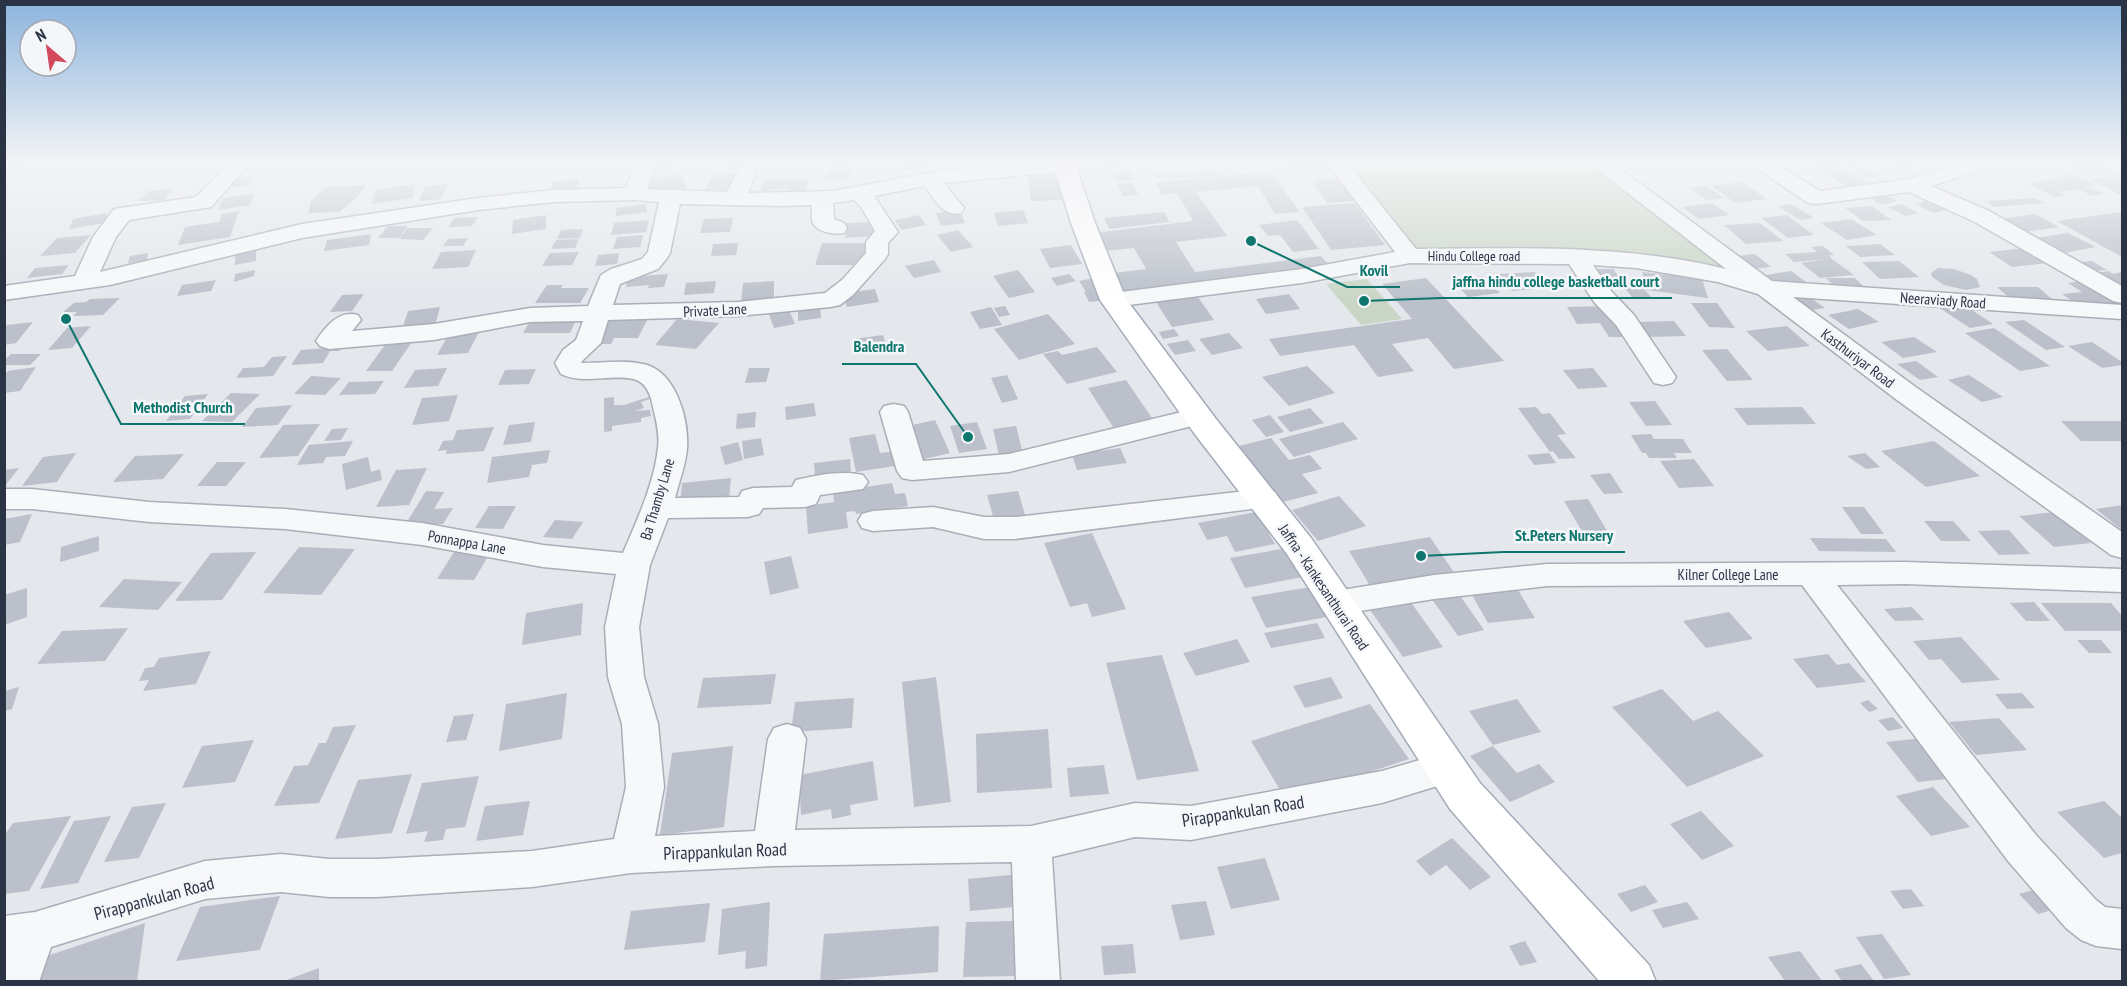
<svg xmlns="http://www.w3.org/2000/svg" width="2127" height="986" viewBox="0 0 2127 986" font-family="'PT Sans Narrow',sans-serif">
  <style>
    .green { fill: #c9d6c5 }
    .building { fill: #bbc0ca }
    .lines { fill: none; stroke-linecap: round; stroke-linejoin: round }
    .minor-casing { stroke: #a9aeb7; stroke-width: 3 }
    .major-casing { stroke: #a3abb8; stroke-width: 3 }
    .minor { fill: #f7f8fa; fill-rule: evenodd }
    .major { fill: #fff; fill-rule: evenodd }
    .labels { text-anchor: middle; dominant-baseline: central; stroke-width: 5; stroke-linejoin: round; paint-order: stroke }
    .far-street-label { font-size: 14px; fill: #2b3445; stroke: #f4f6f9 }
    .street-label { font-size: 15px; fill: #2b3445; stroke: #f4f6f9 }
    .near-street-label { font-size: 18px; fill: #2b3445; stroke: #f4f6f9 }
    .leader { fill: none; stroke: #0f766e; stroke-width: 2 }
    .callout-dot { fill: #0f766e; stroke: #f4f6f9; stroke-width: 2 }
    .callout-label { font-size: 16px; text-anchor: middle; font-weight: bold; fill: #0f766e; stroke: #f4f6f9; stroke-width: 5; stroke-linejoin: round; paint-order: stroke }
  </style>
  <rect width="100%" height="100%" fill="#e4e7ec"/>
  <path class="green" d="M1337 163H1599L1764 288 1636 261 1410 256Z
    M1367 279 1402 319 1361 325 1326 284Z"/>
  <path class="building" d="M4 163H30L24 169 4 171Z
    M657 163H691V166L657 169Z
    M728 163H749L746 170 725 171Z
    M830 163H852L848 180 825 181Z
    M902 163H938L940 166 905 171Z
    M1123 163 1124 168 1098 169 1097 165Z
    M1278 163H1327L1335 169 1285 170Z
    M1833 163 1875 186 1850 189 1813 166Z
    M1856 163 1880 176 1866 178 1842 164Z
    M1882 163H1925L1901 171Z
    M2103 164 2119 175H2085L2069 165Z
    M1058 170 1063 200 1031 201 1027 171Z
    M1131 171 1134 180 1116 181 1113 172Z
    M1221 171 1223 176 1272 172 1299 212 1275 214 1258 186 1196 192 1227 236 1176 242 1195 272 1321 256 1329 265 1125 293 1114 273 1146 269 1134 248 1105 251 1094 233 1193 221 1177 193 1162 195 1155 183 1217 176 1158 178 1156 173Z
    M682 173 686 188 650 194 646 179Z
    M714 173H743L735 190H705Z
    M2073 174 2096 185 2080 189 2090 188 2104 194 2092 196 2078 189 2060 192 2066 196 2056 197 2028 184Z
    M2122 176V193L2119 194 2092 180Z
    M253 177 250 185 224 189 228 180Z
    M1340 178 1356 201 1327 203 1312 180Z
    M579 179 577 188 550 191 552 182Z
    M809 179 804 195H786L789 189H771L768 195H759L765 180Z
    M1742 182 1767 199 1735 203 1711 186Z
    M1132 183 1138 195 1123 196 1117 184Z
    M415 184 413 198 372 204 375 190Z
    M448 184 441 199 419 201 425 186Z
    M366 185 356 198 339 212 308 213 311 201 327 187Z
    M1707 186 1724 198 1707 200 1690 188Z
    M174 189 164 200 138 201 149 191Z
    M1918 191 1954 207 1935 213 1915 204 1925 201 1909 194Z
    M254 194 250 205 218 210 223 198Z
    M1885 195 1897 201 1883 205 1871 199Z
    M2035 198 2044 203 1994 207 1986 201Z
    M1355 203 1385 245 1331 250 1302 207Z
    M1712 203 1730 215 1699 219 1682 207Z
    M646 204 647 212 616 216V208Z
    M1791 204 1814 218 1800 220 1778 206Z
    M1902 204 1918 213 1905 216 1888 207Z
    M1872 206 1891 220 1863 221 1845 208Z
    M960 210 965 223 941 226 936 213Z
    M1023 210 1028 223 998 226 994 213Z
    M239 211 230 237 178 245 185 227 219 222 222 214Z
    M1165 212 1169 222 1109 229 1104 218Z
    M2122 212V257L2057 221 2093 216Z
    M107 213 104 223 69 229 73 219Z
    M2035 214 2059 227 2025 232 2001 219Z
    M546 215V229L512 234 513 220Z
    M919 215 926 225 901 230 895 220Z
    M1787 215 1814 235 1788 238 1761 218Z
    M478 217 472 226 448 227 454 218Z
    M733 218 730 232 700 233 704 219Z
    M1851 219 1877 235 1847 240 1821 223Z
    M649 220 646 232 611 235 614 223Z
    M1297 220 1319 249 1293 252 1280 235 1268 236 1259 225Z
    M876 222V236L845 238 846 223Z
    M1760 223 1783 241 1746 244 1724 225Z
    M388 226H408L399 238H378Z
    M408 228H433L423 240 399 239Z
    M583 229 580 238 557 239 561 230Z
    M958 230 973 247 951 252 937 235Z
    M2068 233 2096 247 2064 253 2036 238Z
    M371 234 369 245 324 251 327 240Z
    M91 235 75 253 40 256 57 238Z
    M643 235 640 247 613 249 617 237Z
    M468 238 463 246H443L448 239Z
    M579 239 575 248 551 249 556 240Z
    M738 243 736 255 711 256 713 244Z
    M822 243H870L863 265H815Z
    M1880 244 1895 255 1860 257 1846 246Z
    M1071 245 1082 264 1050 268 1040 249Z
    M1823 246 1834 255H1829L1832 259 1854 275 1820 278 1801 263 1827 259 1794 262 1785 254 1817 252 1811 247Z
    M2025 248 2049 263 2012 267 1989 252Z
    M256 250V261L235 265V255Z
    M476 250 468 267 432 269 441 252Z
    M579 252 572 265 542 266 550 253Z
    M148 253 147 260 128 263 130 256Z
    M619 253 617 264 595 266 598 255Z
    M1755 254 1771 267 1753 269 1737 256Z
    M934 260 941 272 914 278 905 266Z
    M1899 261 1919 277 1880 279 1862 262Z
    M2092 261 2107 270 2086 272 2085 265 2080 262Z
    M69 265 62 274 27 278 35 268Z
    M1938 268 1954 269 1971 275 1977 279 1980 287 1966 290 1944 285 1932 277 1931 273Z
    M1590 269H1613L1627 286 1641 285 1651 297 1633 298 1624 287 1605 288Z
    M255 270 254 276 234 282 235 274Z
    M1018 270 1035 292 1009 298 993 276Z
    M1791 271 1809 284H1787L1765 280 1760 276Z
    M2109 271 2113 274 2122 272V293L2089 274Z
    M1535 272 1548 288 1512 291 1499 274Z
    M1642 272 1702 279 1708 298 1646 290Z
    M668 274 664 287 648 288 649 285 626 287 628 277Z
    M1069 274 1076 281 1057 286 1051 278Z
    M1483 276 1500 293 1468 297 1452 280Z
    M1094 278 1102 289 1090 291 1101 290 1106 300 1089 302 1084 292H1086L1079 281Z
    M1426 278 1504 361 1454 369 1428 338 1392 344 1414 371 1378 377 1354 345 1280 356 1269 339 1412 319 1382 284Z
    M1826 278H1855L1863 286H1834Z
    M216 280 211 291 177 296 182 285Z
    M716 281 714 293 684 295 686 283Z
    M774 281V301L741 304 743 283Z
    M2083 281 2122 305 2107 307 2098 302 2077 304 2062 294 2082 292 2068 283Z
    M547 285H563L561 288H589L580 303H535Z
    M1997 287H2038L2053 300H2012Z
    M875 289 879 302 847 307 843 293Z
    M1195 293 1214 320 1172 327 1154 299Z
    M364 294 352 311 330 312 342 295Z
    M1289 294 1300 309 1266 314 1256 299Z
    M1808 296 1825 308 1806 311 1789 299Z
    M120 298 103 315 73 316 77 312H63L74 303 86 302 90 299Z
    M820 303 821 318 798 321V306Z
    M1691 303H1717L1735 328 1709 327Z
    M1961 303 1993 324 1970 328 1938 307Z
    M1005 306 1010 315 999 317 994 308Z
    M1609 306 1631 337H1609L1600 323 1577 324 1567 307Z
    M440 307 434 329 401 333 408 311Z
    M991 307 1002 325 980 329 970 312Z
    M788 308 795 324 774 328 768 312Z
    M1858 309 1879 322 1849 329 1828 315Z
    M1048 314 1075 344 1019 360 994 329Z
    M677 319 719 323 696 349 655 345Z
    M576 320 570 333H523L530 321Z
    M607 320H647L638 338H614L611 344H601L603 339 597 340Z
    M2024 320 2065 347 2046 350 2005 322Z
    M1674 321 1686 336 1646 337 1635 322Z
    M33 322 16 343 4 345V328L7 325Z
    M91 326 72 348 48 350 67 328Z
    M1787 326 1810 346 1768 351 1746 331Z
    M1994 328 2050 366 2020 371 1965 333Z
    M1174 329 1179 336 1163 339 1159 332Z
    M480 330 468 353 437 355 450 332Z
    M1229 333 1243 348 1212 355 1199 339Z
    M883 335 886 344 857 349 854 339Z
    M1914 337 1937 352 1903 358 1881 342Z
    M1188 340 1196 351 1175 355 1167 344Z
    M387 342H412L392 371H366Z
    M2092 342 2122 362V365L2102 368 2068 346Z
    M341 347 339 351H330L323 363 291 365 301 350Z
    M1097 347 1117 372 1067 384 1043 354 1058 351 1062 355Z
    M1727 349 1753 380 1727 381 1702 350Z
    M11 354H41L30 365H4V360Z
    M287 356 273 376 236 378 243 368 264 367 272 357Z
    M1916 361 1938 377 1920 380 1897 364Z
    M1307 366 1335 393 1289 406 1262 377Z
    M36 367 20 391 4 393V376L8 371Z
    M447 368 438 386 404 388 415 370Z
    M749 368H770L766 382 745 383Z
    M1593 368 1608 387 1578 389 1563 370Z
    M536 369 529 384 498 385 505 370Z
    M1007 375 1018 399 1002 403 991 378Z
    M1969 375 2003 397 1982 402 1948 380Z
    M311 376 341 378 325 395 294 394Z
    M1126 380 1152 418 1113 427 1088 388Z
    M384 381 375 394 339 395 349 382Z
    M231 393 260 394 232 422 202 421Z
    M208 394 190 419 166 421 185 396Z
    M458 395 449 421 412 425 422 398Z
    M614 397V405H624L649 397 650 399 641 402 644 408 634 411 650 410 651 416 641 418V422L612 426V431L604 432V398Z
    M1655 401 1672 425 1646 426 1629 402Z
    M814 403 816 416 786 420 785 407Z
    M292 405 278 425 242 427 256 408Z
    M1536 407 1542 414 1550 413 1566 434 1557 435 1576 458 1559 459 1553 451 1550 452 1518 408Z
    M1802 407 1816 424 1747 425 1734 408Z
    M1310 408 1324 423 1290 432 1277 417Z
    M756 412 755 427 736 429 737 414Z
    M1270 415 1284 432 1266 437 1252 420Z
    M935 420 950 453 916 461 903 427Z
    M2061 421H2122V441H2081Z
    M535 422 531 442 503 445 509 425Z
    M977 422 987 449 959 453 950 426Z
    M1343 422 1358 439 1294 457 1279 439Z
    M320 424 298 456 259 458 283 425Z
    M1016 426 1024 458 1000 460 993 429Z
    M494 427 484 451 446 454 447 450 438 451 443 441 453 440 457 430Z
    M348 428 341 440 324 441 332 429Z
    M875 434 880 453 897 451 901 465 856 472 849 438Z
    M1651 434 1654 439H1683L1692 453H1674L1677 458H1649L1646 453H1642L1631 435Z
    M761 438 764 455 744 459 742 441Z
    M1271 438 1289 460 1310 455 1322 469 1302 474 1318 493 1283 502 1239 446Z
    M353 441 345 456 326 457 323 463 297 465 309 445Z
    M1934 441 1980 476 1926 487 1881 451Z
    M738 442 743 460 725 465 720 447Z
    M1120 448 1127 463 1077 470 1072 455Z
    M550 450 547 463 532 465 529 477 487 483 492 457Z
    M76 453 57 482 22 486 43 457Z
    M1549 453 1556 463 1534 465 1527 455Z
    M1865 453 1880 467 1866 469 1847 456Z
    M184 454 163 479 113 482 135 456Z
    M368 457 371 472 380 469 382 480 346 490 342 464Z
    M850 459 851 473 815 477 814 463Z
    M1694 459 1714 486 1679 488 1660 461Z
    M217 462H246L226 486H197Z
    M19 468 4 487V470Z
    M427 468 409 505 376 507 396 470Z
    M1610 473 1623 493 1604 494 1590 475Z
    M731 478 729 500 680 506 682 483Z
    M892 483 895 494 905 493 908 506 856 514 855 511 846 512 848 528 808 534 806 506 834 502 833 492Z
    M426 491 444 492 434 509 453 508 443 524 405 525Z
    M1018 491 1026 518 995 523 987 495Z
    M1339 496 1366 526 1318 541 1292 510Z
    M1588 499 1612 539 1588 541 1564 501Z
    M2122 505V530L2096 509Z
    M489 506H516L503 529 475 528Z
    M1842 507H1864L1884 534H1861Z
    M1256 512 1275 544 1235 552 1227 536 1207 540 1198 523Z
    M2056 512 2091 543 2054 547 2019 516Z
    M32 514 20 542 4 545V519Z
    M555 520 583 522 572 539 543 537Z
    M1924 521H1953L1971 541H1941Z
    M2009 530 2030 554 1999 555 1978 531Z
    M1092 533 1126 609 1092 617 1087 603 1070 607 1044 543Z
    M99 536V551L60 562 61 547Z
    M1430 537 1455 574 1372 589 1349 551Z
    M1810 538 1886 539 1896 552 1819 551Z
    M299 547 355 549 321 595 263 593Z
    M1287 548 1303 577 1245 588 1230 558Z
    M256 552 222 600 175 601 211 553Z
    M454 552 490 553 474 580 437 579Z
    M791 556 799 588 770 595 764 562Z
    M124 579 182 582 158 610 99 607Z
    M1311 587 1327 617 1266 628 1251 597Z
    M27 588V617L4 625V595Z
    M1456 590 1484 630 1458 636 1429 595Z
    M1518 590 1535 618 1488 623 1472 595Z
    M1407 597 1443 647 1403 657 1368 607Z
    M2034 602 2050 621H2026L2010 603Z
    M583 603 581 635 522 645 526 613Z
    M2041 603H2111L2122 616V631H2065Z
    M1912 607 1924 620 1895 621 1884 609Z
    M1729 612 1753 639 1706 648 1683 621Z
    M1317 623 1325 638 1271 648 1264 633Z
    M128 628 105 661 37 664 62 631Z
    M1961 637 2000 680 1962 683 1941 659 1929 660 1913 641Z
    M1237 639 1250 662 1196 676 1183 653Z
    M2077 640H2101L2112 653H2089Z
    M211 651 196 684 143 691 149 680 139 681 145 668 154 667 159 658Z
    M1828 654 1837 665 1849 663 1866 682 1817 688 1793 659Z
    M1162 655 1199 771 1137 780 1106 663Z
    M776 674 771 704 697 708 703 678Z
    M936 677 951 802 914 807 902 682Z
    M1331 677 1343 698 1305 708 1293 686Z
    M19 687 12 709 5 711V691Z
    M1662 689 1693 721 1718 711 1764 756 1687 787 1612 707Z
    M567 693 562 739 499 751 506 704Z
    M2022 693 2035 708 2007 709 1995 694Z
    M854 698 852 728 791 732 795 702Z
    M1517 699 1541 732 1493 745 1469 711Z
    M1868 700 1878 709 1869 712 1860 703Z
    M1370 704 1409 759 1286 800 1251 741Z
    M474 714 466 740 446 742 454 716Z
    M1893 717 1903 728 1888 731 1878 720Z
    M1999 718 2027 750 1976 755 1949 722Z
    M356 725 319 803 274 806 294 766 308 765 319 743H326L333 727Z
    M1048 729 1052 788 977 793 976 734Z
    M1923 738 1956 778 1918 782 1886 742Z
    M254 740 235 782 182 788 202 746Z
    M733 746 724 827 660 835 672 753Z
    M1493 746 1517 773 1539 764 1555 782 1510 802 1470 756Z
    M873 761 878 800 850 805 851 815 832 819 831 809 801 815 799 775Z
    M1104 765 1109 794 1070 797 1067 768Z
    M412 774 392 833 335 839 358 780Z
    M479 776 465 827 446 829 443 840 424 842 428 831 406 834 422 783Z
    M1933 787 1970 827 1931 836 1896 796Z
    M530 801 523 835 476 841 485 806Z
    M2104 801 2122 818V853L2104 858 2057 812Z
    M166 803 139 858 104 862 132 807Z
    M1701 811 1734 846 1702 860 1670 824Z
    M71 816 29 891 4 894V836L13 823Z
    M111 816 78 883 40 889 74 821Z
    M1452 838 1491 877 1470 890 1446 865 1430 876 1416 861Z
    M1265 858 1280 900 1231 909 1217 867Z
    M1022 874 1025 906 970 911 968 879Z
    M1645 885 1658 902 1631 912 1617 894Z
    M2043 887 2063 907 2038 914 2019 894Z
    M1911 889 1924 906 1903 909 1890 891Z
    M280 896 260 950 176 961 200 907Z
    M1206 901 1215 935 1180 940 1171 905Z
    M770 902 767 966 745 969 746 951 718 955 722 909Z
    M1687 902 1699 919 1663 928 1652 910Z
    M710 903 705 942 624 950 631 911Z
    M1017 921 1016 976 963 977 966 922Z
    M145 923 137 981H34L38 959Z
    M939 926 938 972 820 981 824 934Z
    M1882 934 1911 975 1884 979 1856 937Z
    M1525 941 1537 962 1520 966 1509 946Z
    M1133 944 1136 973 1104 975 1101 946Z
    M1800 951 1822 981H1785L1768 957Z
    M1861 964 1874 981H1842L1834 970Z
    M319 968V981H284Z"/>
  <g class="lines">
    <g class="minor-casing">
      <path id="minor" d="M229 163H250L211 207 129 220 116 237 100 272 302 224 478 198 554 190 626 188 636 163H656L647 189 727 192 739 169 746 167 753 169 756 173 748 193 834 191 938 171 1024 163H1074L1075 165 1072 169 1065 171 944 183 964 208 961 213C942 217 935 199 925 186L874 196 898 232 888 243V254L885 259 853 295 840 305 831 307 738 316 608 320 601 343 583 360 581 363C601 363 627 359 647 365 676 374 689 419 687 448 686 464 679 482 675 498L739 497 742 491 753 488 792 487 796 480C816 475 843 470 863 475L868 482 863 489 820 495 816 504 805 507 763 508 759 514 748 517 668 518 650 565 639 627 644 677 658 724 664 787 655 836 755 831 768 739 774 728 787 724 800 728 806 739 795 830 1031 826 1135 803 1191 806 1382 771 1447 752 1460 757 1466 768 1460 779 1382 803 1191 840 1135 837 1052 857 1060 982H1016L1012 862 773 866 631 873 532 887 377 897H329L281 892 205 899 51 947 39 982H4V916L35 912 205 861 281 854 329 859H377L532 851 614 839 626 787 622 724 608 677 605 627 616 574 543 567 422 545 285 529 149 522 32 509H4V489H32L149 502 285 509 422 523 543 545 623 553C637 520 654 484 658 448 660 435 656 420 653 407 651 396 647 382 633 379 609 374 584 385 561 374L555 363 563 350 576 340 583 321 530 322 434 340 329 349 320 346 316 341C326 326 339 310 358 315L361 320 352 331 434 324 530 308 588 306 601 275 611 269 642 259 648 252 659 202 634 200 554 202 478 210 302 238 110 285 4 300V286L75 276 93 237 114 209 196 197ZM854 200 861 207 875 231 866 242V253L842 280 825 293 738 302 613 305 620 284 658 269 667 258 670 253 680 204 781 206 812 205C812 210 811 216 812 221 815 232 834 235 844 233L847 228 844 223 834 219 833 203Z
        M1327 163H1347L1416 249C1519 248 1625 244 1726 269L1589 163H1612L1772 281 2122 305V319L1793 297 1917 388 2122 532V558L2111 555 1897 400 1758 294 1718 282 1636 268 1593 265 1612 292 1634 315 1676 377 1672 383 1663 385 1654 383 1616 325 1594 302 1569 264 1410 263 1302 283 1113 307 1104 305 1101 300 1104 295 1113 293 1302 269 1395 252Z
        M1752 163H1775L1820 191 1909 179 1962 163H1992L1989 167 1931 186 1989 211 2122 286V303L2113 301 1973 221 1909 192 1816 204 1808 203 1755 167Z
        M894 404 904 406 908 412 923 461 1009 454 1198 408 1208 410 1212 416 1208 422 1009 472 912 480 902 478 897 471 880 412 884 406Z
        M1264 489 1275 492 1279 499 1275 506 1015 539H984L933 527 873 531 862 528 858 521 862 514 873 511 933 507 984 517H1015Z
        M1905 562 2122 569V592L1905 584 1837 585 2036 835 2096 900 2105 907 2122 909V949L2096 946 2081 940 2066 928 2008 861 1802 585 1547 586 1434 599 1336 615 1324 612 1319 603 1324 594 1336 591 1434 575 1547 564Z"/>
    </g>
    <g class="major-casing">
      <path id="major" d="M1053 163H1075L1095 223 1126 299 1216 419 1311 538 1480 783 1649 965 1656 982H1600L1450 809 1287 554 1194 433 1100 300 1071 223Z"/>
    </g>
    <use href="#minor" class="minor"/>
    <use href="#major" class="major"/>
  </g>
  <linearGradient id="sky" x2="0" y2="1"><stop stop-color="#8bb4dd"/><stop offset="0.54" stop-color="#f3f4f6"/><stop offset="1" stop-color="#f3f4f6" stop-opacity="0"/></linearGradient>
  <rect width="2127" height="301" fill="url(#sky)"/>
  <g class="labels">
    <g class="far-street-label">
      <text x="1474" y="256">Hindu College road</text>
    </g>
    <g class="street-label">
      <text transform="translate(1943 300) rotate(4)">Neeraviady Road</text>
      <text transform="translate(715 310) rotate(-3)">Private Lane</text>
      <text transform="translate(1858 358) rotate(37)">Kasthuriyar Road</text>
      <text transform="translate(657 499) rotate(-73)">Ba Thamby Lane</text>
      <text transform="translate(467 542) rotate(10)">Ponnappa Lane</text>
      <text x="1728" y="574">Kilner College Lane</text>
      <text transform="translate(1324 587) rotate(56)">Jaffna - Kankesanthurai Road</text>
    </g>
    <g class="near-street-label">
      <text transform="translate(1243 811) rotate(-9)">Pirappankulan Road</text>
      <text transform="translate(725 851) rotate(-2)">Pirappankulan Road</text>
      <text transform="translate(154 898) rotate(-15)">Pirappankulan Road</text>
    </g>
  </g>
  <path class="leader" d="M1251 241L1347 287H1400M1364 301L1441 298H1672M968 437L916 364H842M66 319L121 424H245M1421 556L1503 552H1625"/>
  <g class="callout-dot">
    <circle cx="1251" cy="241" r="6"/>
    <circle cx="1364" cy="301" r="6"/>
    <circle cx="968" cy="437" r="6"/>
    <circle cx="66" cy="319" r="6"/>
    <circle cx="1421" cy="556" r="6"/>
  </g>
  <g class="callout-label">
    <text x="1374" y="276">Kovil</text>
    <text x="1556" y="287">jaffna hindu college basketball court</text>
    <text x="879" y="352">Balendra</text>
    <text x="183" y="413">Methodist Church</text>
    <text x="1564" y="541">St.Peters Nursery</text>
  </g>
  <rect width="2127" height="986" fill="none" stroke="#2b3445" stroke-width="12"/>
  <g transform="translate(48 48) rotate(331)"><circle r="28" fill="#f4f6f9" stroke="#a4a8b1" stroke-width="1.5"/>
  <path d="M0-4.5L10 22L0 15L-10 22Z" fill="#d1495b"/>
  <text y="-9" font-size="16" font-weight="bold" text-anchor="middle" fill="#2b3445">N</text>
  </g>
</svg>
